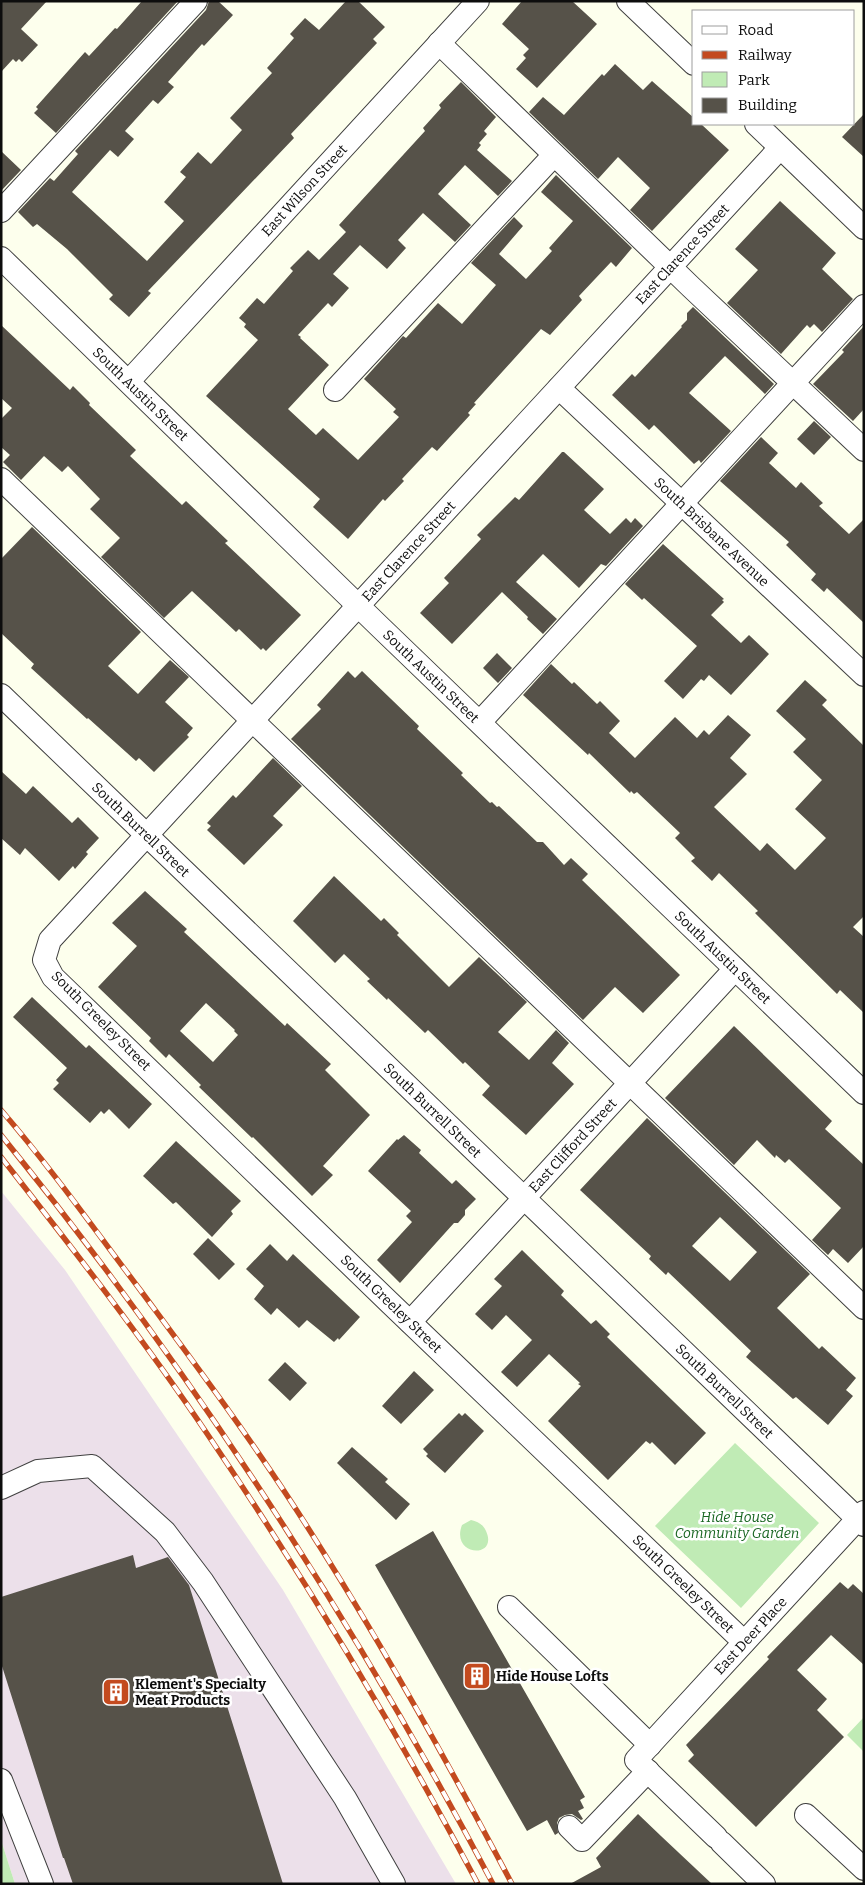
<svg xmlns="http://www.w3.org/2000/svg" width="865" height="1885" viewBox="0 0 865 1885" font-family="Bitter,serif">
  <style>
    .industrial { fill: #ece0ea }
    .green { fill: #c0ebb5 }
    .building { fill: #565249; fill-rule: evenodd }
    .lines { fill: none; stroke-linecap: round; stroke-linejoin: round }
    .minor-casing { stroke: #404040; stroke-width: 24 }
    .minor { stroke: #fff; stroke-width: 22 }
    .rail-casing { stroke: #c34a1f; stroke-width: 5.5 }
    .rail { stroke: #fff; stroke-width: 4; stroke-dasharray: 11; stroke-linecap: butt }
    .labels { text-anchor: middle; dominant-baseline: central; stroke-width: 5; stroke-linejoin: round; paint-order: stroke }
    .street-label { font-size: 14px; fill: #0d0d0d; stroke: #fff }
    .park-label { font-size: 14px; font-style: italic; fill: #1a6723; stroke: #fff }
    .poi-label { font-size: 14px; font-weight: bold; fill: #0d0d0d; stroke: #fff; text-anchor: start }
  </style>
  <rect width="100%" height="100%" fill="#fdffed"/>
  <path class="industrial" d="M1 1191 65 1270 283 1590 456 1884H15L1 1840Z"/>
  <path class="green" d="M735 1443 819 1523 741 1608 655 1526Z
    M471 1520C478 1522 483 1524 486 1531 499 1559 450 1557 462 1525Z
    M864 1717V1752L847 1735Z
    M1 1840 15 1884H1Z"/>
  <path class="building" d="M1 1H47L21 29 38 45 22 62 19 59 16 62 13 59 1 72Z
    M142 1H178L56 133 34 113 38 109 36 107 85 52 89 56 115 28 117 29Z
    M209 1H218L233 15 204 46 202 44 168 82 174 87 158 104 153 100 125 131 134 139 118 157 110 150 72 192 147 261 184 221 164 202 186 177 180 172 198 152 211 164 242 130 230 118 272 73 267 68 294 38 290 34 305 18 319 30 346 1H358L385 27 373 39 377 43 291 134 294 138 148 291 151 293 129 317 109 299 113 295 67 249 37 224 33 227 18 212 50 178 54 181 78 154 75 151 206 10Z
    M522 1H572L597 24 537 88 516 69 526 58 523 55 529 49 502 24Z
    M615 64 643 90 652 81 694 118V124H701L729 150 652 231 630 210 650 188 618 157 598 179 529 112 543 97 564 115 602 74 604 76Z
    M461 82 496 117 484 131 487 134 479 143 481 145 477 150 512 181 498 196 465 165 438 194 471 225 455 242 423 213 398 240 406 248 387 269 360 245 333 274 349 288 332 307 328 303 298 335 301 337 300 338 329 365 288 409 316 435 323 428 358 460 399 417 393 412 396 409 364 379 403 336 406 338 438 303 462 324 496 285 471 263 514 217 523 226 499 254 526 279 552 251 549 248 573 221 541 192 556 175 632 248 616 267 611 262 579 296 582 300 550 335 541 329 474 403 476 404 468 413 470 415 437 451 432 447 402 479 404 481 385 501 383 499 348 539 313 507 320 499 206 396 258 340 244 327 246 324 239 318 257 298 264 304 293 271 290 268 308 250 319 260 346 232 339 225 425 131 423 128 441 108 439 105Z
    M864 114V157L842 137Z
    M1 151 21 170 1 191Z
    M780 201 836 253 822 269 853 299 822 332 814 324 810 328 807 325 781 354 727 303 758 270 735 249Z
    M693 307 774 384 765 394 725 356 689 393 731 431 701 463 699 460 694 464 654 425 649 430 612 395 632 374 635 377 682 327 681 326 687 320V313Z
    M1 325 70 390 73 386 90 403 89 405 136 450 130 456 182 505 186 501 228 541 225 543 301 615 266 651 263 648 261 650 239 629 236 632 192 591 164 618 101 557 120 538 90 509 100 499 68 466 62 472 44 456 21 480 3 462 10 455 1 447V419L12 408 1 398Z
    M864 326V409L853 421 813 384 844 352 842 350Z
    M814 421 831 437 814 455 797 439Z
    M761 437 778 453 769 463 796 488 801 482 823 503 819 506 849 534 864 519V623L827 588 824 592 811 580 816 574 786 545 789 542 720 481Z
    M562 452H564L604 489 584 510 610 534 626 518 631 523 635 518 643 526 606 566 601 564 579 588 543 554 516 582 557 619 543 634 527 619 528 617 502 592 452 644 420 613 449 583 444 578 481 539 477 535 515 497 519 500Z
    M32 527 141 632 108 666 138 694 170 660 189 677 165 702 193 728 187 735 189 737 154 772 139 758 136 761 88 718 87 719 31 668 34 664 1 633V559Z
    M663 544 724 599 722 600 724 602 711 615 741 643 749 635 769 654 731 695 709 675 704 681 701 679 683 699 664 681 697 646 644 598 642 600 625 584Z
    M497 653 512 668 498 683 483 668Z
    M551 664 572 684 574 682 597 704 600 701 620 721 609 733 635 758 675 717 697 738 704 730 709 735 728 715 751 735 730 758 747 774 714 807 760 851 767 843 795 870 826 838 795 809 822 780 793 752 806 739 776 711 805 680 827 700 822 705 864 746V916L853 927 864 937V1013L840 990 837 994 755 913 758 911 719 873 712 881 691 861 695 858 675 838 680 833 637 792 634 794 631 791 630 793 589 753 588 755 523 695Z
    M348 671 355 678 362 671 419 726 417 729 463 773 461 775 490 803 492 802 497 807 499 806 537 842H543L564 865 571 858 588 874 582 880 680 975 643 1013 615 987 583 1020 291 739 321 709 317 705Z
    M273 758 302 786 273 816 283 825 244 865 207 830 211 826 207 823 233 795 236 798Z
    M1 771 26 794 33 786 72 823 78 817 99 838 86 852 88 854 75 869 73 866 59 881 25 848 20 855 1 838Z
    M334 876 381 921 384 918 399 933 397 935 449 987 479 957 527 1002 498 1032 529 1060 556 1030 569 1043 552 1063 574 1084 526 1135 482 1095 490 1086 465 1062 463 1064 428 1030 425 1033 388 998 387 1000 367 981 370 979 344 954 335 963 293 921Z
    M145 891 187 929 184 932 256 999 285 1026 287 1023 331 1064 325 1070 370 1115 323 1166 333 1175 312 1196 253 1137 252 1138 199 1087 201 1085 169 1054 166 1058 149 1041 151 1038 98 987 137 946 112 923ZM206 1003 235 1030 234 1031 238 1035 213 1062 180 1031Z
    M32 997 86 1048 89 1045 152 1104 129 1129 109 1109 104 1114 101 1111 90 1123 53 1089 59 1083 56 1080 67 1068 13 1017Z
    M734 1026 832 1121 825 1129 864 1165V1246L848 1263 833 1249 828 1255 812 1240 841 1208 789 1159 785 1163 776 1155 775 1158 757 1140 734 1165 665 1098Z
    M647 1118 810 1274 777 1308 819 1349 822 1346 856 1378 846 1390 853 1396 828 1425 796 1397 793 1399 746 1357 751 1351 668 1272 666 1275 649 1259 651 1256 580 1190ZM720 1217 757 1252 730 1281 692 1246Z
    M404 1135 421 1150 419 1153 452 1184 456 1180 476 1199 465 1210V1215L458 1223H454L400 1283 377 1260 412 1222 406 1216 411 1211 368 1171 397 1139 398 1140Z
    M176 1141 241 1201 231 1211 233 1214 212 1237 176 1202 173 1204 143 1176Z
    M208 1238 235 1264 219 1280 193 1254Z
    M270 1244 287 1261 293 1254 360 1317 339 1340 338 1338 334 1342 307 1320 299 1328 277 1308 271 1315 254 1299 264 1286 246 1269Z
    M522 1250 564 1291 561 1295 591 1324 596 1320 610 1334 607 1337 706 1433 675 1465 652 1442 650 1444 646 1441 608 1480 548 1421 581 1386 578 1384 580 1383 549 1354 517 1387 501 1372 532 1340 506 1315 492 1330 475 1314 502 1286 494 1279Z
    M285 1362 307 1383 290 1401 268 1380Z
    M414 1371 434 1390 401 1424 382 1406Z
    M459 1413 462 1416 465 1413 484 1431 445 1473 426 1456 428 1454 423 1449Z
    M352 1447 388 1479 385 1482 410 1504 396 1520 337 1463Z
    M433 1531 585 1797 580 1800 584 1808 578 1811 583 1819 581 1820 572 1814 565 1815 559 1818 557 1823 558 1833 555 1835 547 1820 527 1831 375 1565Z
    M133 1555 136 1568 168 1557 189 1585 283 1884H73L64 1858H63L1 1663V1597Z
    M840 1582 848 1589 853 1584 864 1594V1665L831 1635 797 1670 827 1699 817 1710 844 1737 756 1827 688 1761 694 1755 686 1745 769 1659 767 1657Z
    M638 1814 661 1836 712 1884H570L601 1867 596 1858Z"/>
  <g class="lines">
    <g class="minor-casing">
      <g id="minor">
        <path d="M628 1 694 64"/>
        <path d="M439 43 691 287 864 450"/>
        <path d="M756 124 864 228"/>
        <path d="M1 211 196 1"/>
        <path id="s1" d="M1 258 379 626 864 1093"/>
        <path id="s2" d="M129 381 478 1"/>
        <path id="s3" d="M559 388 864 675"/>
        <path d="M335 390 554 155"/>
        <path d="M1 479 864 1308"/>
        <path id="s4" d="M1 695 864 1525"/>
        <path d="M480 722 864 306"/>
        <path id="s5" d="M410 1322 735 969"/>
        <path d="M1 1488 38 1471 92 1466 165 1532 203 1582 345 1798 394 1884"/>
        <path d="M509 1607 650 1745"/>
        <path id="s6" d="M744 1642 390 1303 53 977 44 960 50 940 780 148"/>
        <path d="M1 1780 42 1884"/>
        <path d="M806 1815 864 1869"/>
        <path d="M569 1827 582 1840 648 1771"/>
        <path id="s7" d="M716 1837 636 1760 864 1512"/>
        <path d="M722 1843 764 1884"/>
      </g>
    </g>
    <use href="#minor" class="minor"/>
    <g class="rail-casing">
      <path id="rail" d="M1 1110C51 1168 95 1230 141 1291 192 1360 243 1428 290 1500 371 1624 443 1753 512 1884
        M1 1135C190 1368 353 1619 493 1884
        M1 1157C73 1249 145 1341 210 1438 307 1582 397 1731 478 1884"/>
    </g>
    <use href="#rail" class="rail"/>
  </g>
  <defs>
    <g id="building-square" transform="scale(1.4375)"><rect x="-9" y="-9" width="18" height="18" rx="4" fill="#c34a1f" stroke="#fff"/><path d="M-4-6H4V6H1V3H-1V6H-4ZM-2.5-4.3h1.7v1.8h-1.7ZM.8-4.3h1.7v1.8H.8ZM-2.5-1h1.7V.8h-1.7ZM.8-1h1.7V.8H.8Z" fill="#fff"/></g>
  </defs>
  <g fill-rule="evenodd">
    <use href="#building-square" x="477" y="1676"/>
    <use href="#building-square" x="116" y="1692"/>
  </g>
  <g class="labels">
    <g class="street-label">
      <text stroke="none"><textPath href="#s2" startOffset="259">East Wilson Street</textPath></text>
      <text stroke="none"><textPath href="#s6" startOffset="1932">East Clarence Street</textPath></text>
      <text stroke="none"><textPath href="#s1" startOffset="195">South Austin Street</textPath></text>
      <text stroke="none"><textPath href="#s3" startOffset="210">South Brisbane Avenue</textPath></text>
      <text stroke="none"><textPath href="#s6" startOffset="1528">East Clarence Street</textPath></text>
      <text stroke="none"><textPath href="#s1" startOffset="600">South Austin Street</textPath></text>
      <text stroke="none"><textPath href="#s4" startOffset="194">South Burrell Street</textPath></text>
      <text stroke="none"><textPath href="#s1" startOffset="1005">South Austin Street</textPath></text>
      <text transform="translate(101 1021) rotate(45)">South Greeley Street</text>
      <text stroke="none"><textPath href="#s4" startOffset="599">South Burrell Street</textPath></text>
      <text stroke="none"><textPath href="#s5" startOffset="240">East Clifford Street</textPath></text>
      <text transform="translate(391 1304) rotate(44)">South Greeley Street</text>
      <text stroke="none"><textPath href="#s4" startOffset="1004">South Burrell Street</textPath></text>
      <text transform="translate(683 1584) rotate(44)">South Greeley Street</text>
      <text stroke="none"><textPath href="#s7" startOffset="280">East Deer Place</textPath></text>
    </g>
    <g class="park-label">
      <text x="737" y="1517">Hide House<tspan x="737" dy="16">Community Garden</tspan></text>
    </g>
    <g class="poi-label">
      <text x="496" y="1676">Hide House Lofts</text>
      <text x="135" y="1684">Klement's Specialty<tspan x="135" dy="16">Meat Products</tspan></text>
    </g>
  </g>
  <rect width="865" height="1885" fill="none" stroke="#0d0d0d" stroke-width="5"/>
  <rect x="692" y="10" width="162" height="115" fill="#ffffff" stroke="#9e9e9e"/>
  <rect x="702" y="26" width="25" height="8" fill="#ffffff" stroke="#9e9e9e"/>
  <text x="738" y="35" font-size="15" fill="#0d0d0d">Road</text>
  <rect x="702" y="51" width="25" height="8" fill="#c34a1f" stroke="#9e9e9e"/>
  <text x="738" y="60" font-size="15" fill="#0d0d0d">Railway</text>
  <rect x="702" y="72" width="25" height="15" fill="#c0ebb5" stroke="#9e9e9e"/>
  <text x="738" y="85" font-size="15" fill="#0d0d0d">Park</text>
  <rect x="702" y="98" width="25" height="15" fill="#565249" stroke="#9e9e9e"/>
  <text x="738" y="110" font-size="15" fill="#0d0d0d">Building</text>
</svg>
